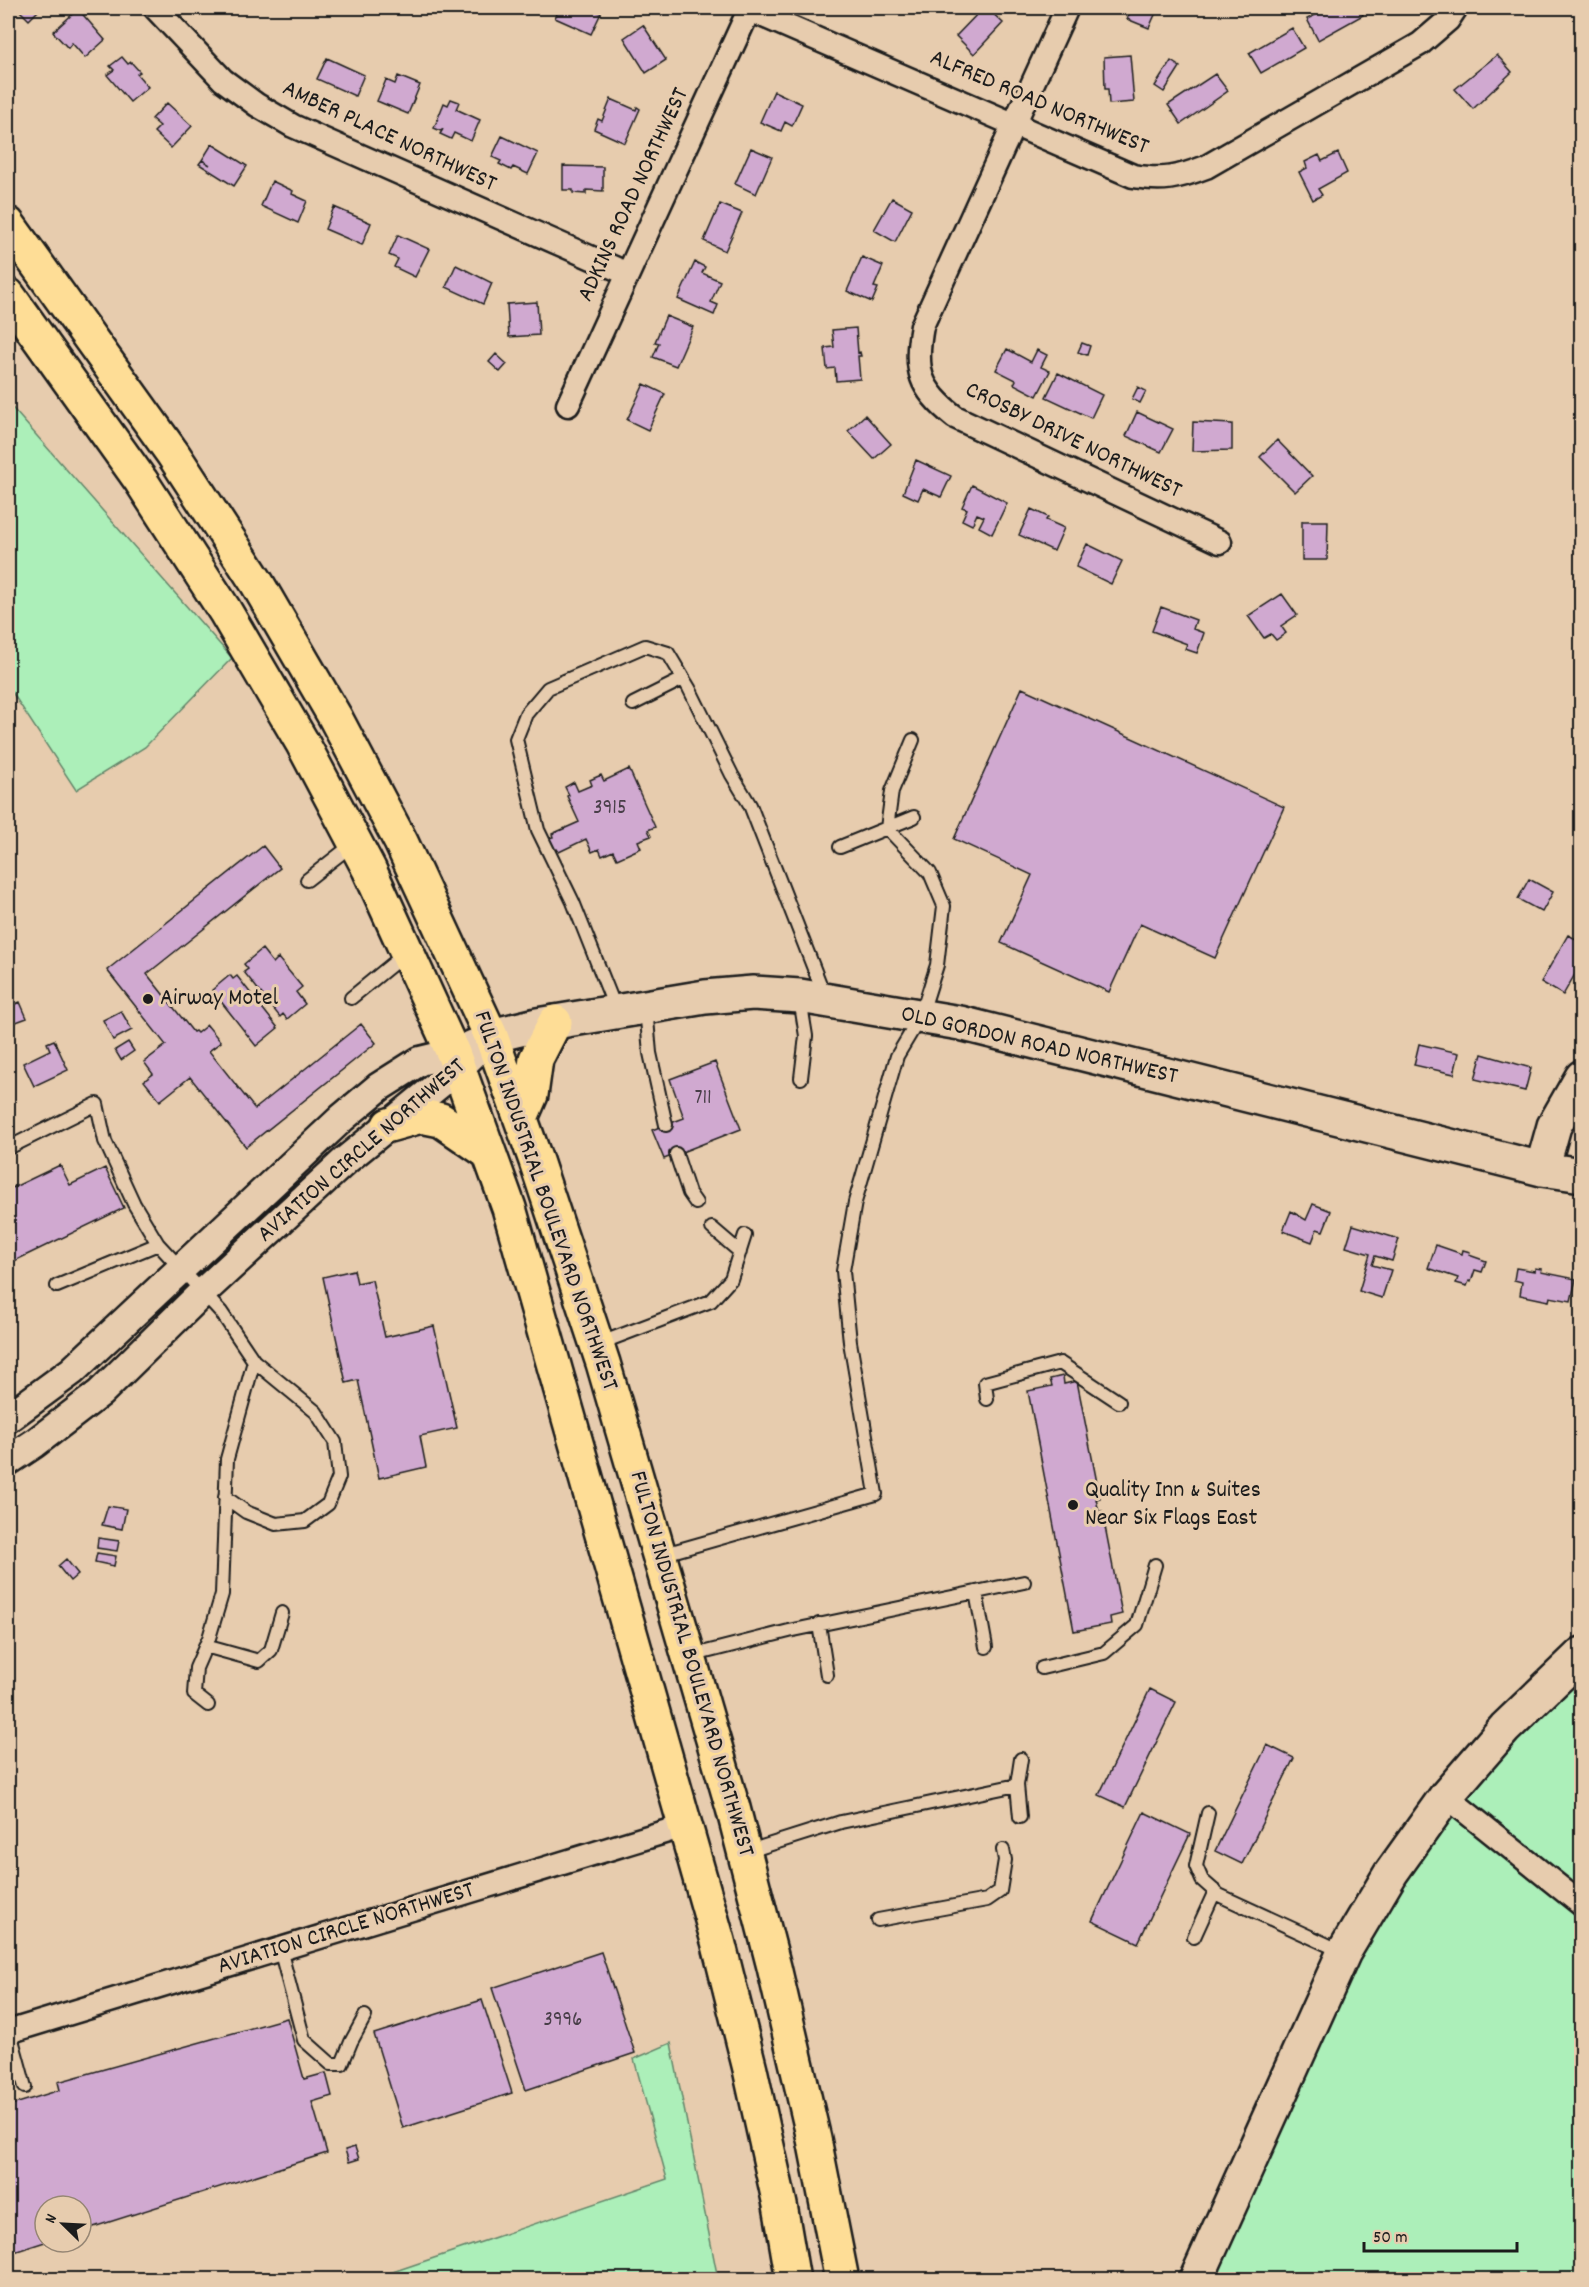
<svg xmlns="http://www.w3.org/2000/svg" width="1589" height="2287" viewBox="0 0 1589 2287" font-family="Dekko,sans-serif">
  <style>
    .green { fill: #acefb9; stroke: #64866a; stroke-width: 1.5 }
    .building { fill: #d0a9d0; stroke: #1c1c1c; stroke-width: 1.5 }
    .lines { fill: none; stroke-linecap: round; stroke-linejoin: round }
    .service-casing { stroke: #1c1c1c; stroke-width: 16 }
    .minor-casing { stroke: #1c1c1c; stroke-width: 27 }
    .tertiary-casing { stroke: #1c1c1c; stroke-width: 33 }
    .secondary-casing { stroke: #1c1c1c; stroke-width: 38 }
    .primary-casing { stroke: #1c1c1c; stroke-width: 38 }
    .service { stroke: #e7ccae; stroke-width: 12 }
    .minor { stroke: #e7ccae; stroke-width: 22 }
    .tertiary { stroke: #e7ccae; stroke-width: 28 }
    .secondary { stroke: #e7ccae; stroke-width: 33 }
    .primary { stroke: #fedd96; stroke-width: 33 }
    .poi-dot { fill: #1c1c1c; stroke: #e7ccae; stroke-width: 2 }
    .labels { text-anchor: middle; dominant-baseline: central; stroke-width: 6; stroke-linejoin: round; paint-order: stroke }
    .number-label { font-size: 21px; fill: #493f49 }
    .street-label { font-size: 24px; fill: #1c1c1c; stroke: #e7ccae }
    .poi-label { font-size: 24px; fill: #1c1c1c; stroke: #e7ccae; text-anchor: start }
  </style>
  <rect width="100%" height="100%" fill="#e7ccae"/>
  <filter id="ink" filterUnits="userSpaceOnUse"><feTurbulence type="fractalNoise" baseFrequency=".0167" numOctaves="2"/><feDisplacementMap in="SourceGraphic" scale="12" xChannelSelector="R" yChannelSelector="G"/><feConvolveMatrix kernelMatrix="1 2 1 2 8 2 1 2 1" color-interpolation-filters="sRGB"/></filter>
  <g filter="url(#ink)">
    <path class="green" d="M8 403 232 658 145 747 76 790 8 686Z
      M1581 1660V2279L1212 2280 1241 2222 1371 1926 1490 1742Z
      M671 2043 718 2279H372L667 2179 634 2059Z"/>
    <path class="building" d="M17 8H35L38 11 29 20Z
      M559 8H589L601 13 591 34 555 18Z
      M983 8H987L1003 23 974 54 956 36Z
      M1132 8H1158L1149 28 1127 19Z
      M1330 8H1359L1363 15 1318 40 1307 19Z
      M78 9 105 40 85 58 72 43 68 48 53 32Z
      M643 25 666 60 646 73 624 38Z
      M1292 28 1304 48 1261 73 1249 53Z
      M1130 55 1134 102 1109 104 1108 89H1105L1104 57Z
      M1497 55 1512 72 1473 109 1455 89Z
      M122 57 128 64 131 62 140 72 137 74 148 87 130 102 107 75 114 70 110 66Z
      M327 58 364 75 355 96 317 79Z
      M1171 61 1180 67 1164 92 1155 86Z
      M1215 74 1228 91 1181 124 1168 105Z
      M398 76 420 85 408 114 377 101 386 80 395 84Z
      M774 91 802 104 792 126 785 122 781 131 760 122Z
      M451 99 459 102 456 109 480 120 471 141 454 133 451 139 440 134 443 129 441 131 434 128 444 103 448 105Z
      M611 99 636 110 637 107 640 109 625 143 594 129 598 119 602 121Z
      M167 103 192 126 171 148 154 132 160 126 152 119Z
      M502 136 538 153 528 174 513 167 511 170 499 164 501 161 492 157Z
      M212 144 247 166 234 186 199 164 202 160 210 165 202 160Z
      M751 148 772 157 756 194 735 184Z
      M1338 153 1347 173 1318 189 1322 195 1313 200 1299 172 1307 168 1305 162 1319 155 1322 161Z
      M563 166 603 167V191L586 190V194L573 193V190H563Z
      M272 181 293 191 292 194 307 201 298 223 261 206Z
      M892 198 912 209 895 242 874 230Z
      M720 204 742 213 725 251 704 241Z
      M334 207 371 223 362 245 325 229Z
      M398 235 429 249 415 277 394 267 398 259 389 255Z
      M862 257 883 266 874 287 878 288 872 302 847 291Z
      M695 262 705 267 702 273 720 281 711 302 718 305 714 315 678 299Z
      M456 265 492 283 483 304 446 287Z
      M537 302 539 335 509 337 507 304Z
      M666 316 693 327 676 366 653 357 659 343 655 342Z
      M856 328 858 353 860 352 861 356H858L860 379 836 381 835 368 827 369 825 348 834 347 832 330Z
      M1082 343 1090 346 1087 355 1078 352Z
      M1007 349 1031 362 1037 350 1047 355 1041 367 1050 371 1037 396 1014 384 1016 380 996 370Z
      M496 354 507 364 500 372 489 362Z
      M1058 373 1102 395 1091 418 1046 397Z
      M644 384 665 394 648 430 627 420Z
      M1138 387 1146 391 1140 403 1132 399Z
      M1137 412 1173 429 1161 452 1126 436Z
      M865 415 891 444 874 459 848 431Z
      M1193 422 1232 424V450L1192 451Z
      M1277 440 1312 476 1295 492 1260 457Z
      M916 460 951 476 941 497 923 489 918 500 903 493Z
      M972 485 1007 503 992 534 979 527 984 517 977 514 972 525 962 520 967 509 962 507Z
      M1031 509 1048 517 1046 520 1064 528 1054 551 1019 535Z
      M1302 521H1328L1327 560H1302Z
      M1087 544 1122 561 1111 584 1076 567Z
      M1282 594 1297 615 1281 626 1286 633 1276 640 1271 634 1264 638 1248 616Z
      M1161 607 1196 620 1193 629 1204 633 1197 653 1185 649 1187 644 1152 631Z
      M1022 688 1284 807 1215 958 1140 924 1109 992 1001 943 1032 875 954 839Z
      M629 769 655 827 648 830 651 836 638 841 641 848 617 859 613 851 602 856 599 849 592 852 586 839 559 852 557 849 555 850 549 838 553 837 552 834 579 822 567 796 569 795 565 787 574 782 578 791 592 785 590 780 601 775 604 781Z
      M263 846 280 868 147 974 193 1032 195 1031 197 1033 207 1025 221 1042 209 1051 255 1109 361 1024 376 1043 246 1147 190 1077 160 1101 144 1081 153 1074 144 1062 166 1045 107 970Z
      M1529 879 1553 892 1542 912 1518 899Z
      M1568 935 1582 942V962L1563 995 1541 982Z
      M262 949 273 963 278 958 302 987 296 992 305 1004 287 1019 283 1014 280 1017 244 972 248 969 244 964Z
      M230 975 233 979 237 976 278 1028 256 1046 212 990Z
      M20 1002 27 1018 8 1025V1007Z
      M121 1011 132 1030 113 1040 103 1020Z
      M54 1040 68 1070 34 1086 23 1063 50 1050 47 1043Z
      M128 1042 134 1051 121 1060 115 1050Z
      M1419 1044 1459 1053 1454 1074 1414 1065Z
      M1482 1054 1531 1068 1525 1091 1475 1079Z
      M715 1062 741 1129 664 1159 652 1130 684 1118 670 1079Z
      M60 1165 70 1185 105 1168 124 1208 8 1264V1190Z
      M1313 1204 1331 1211 1323 1231 1317 1229 1312 1242 1283 1231 1291 1211 1306 1220Z
      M1353 1225 1399 1239 1392 1261 1375 1256 1372 1265 1391 1270 1382 1298 1359 1291 1370 1254 1346 1247Z
      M1436 1245 1462 1254 1463 1250 1470 1252 1469 1255 1486 1261 1482 1272 1475 1270 1471 1282 1469 1281 1467 1286 1456 1283 1458 1278 1428 1268Z
      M1516 1268 1535 1271V1268L1542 1269 1541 1272 1576 1279 1571 1301 1550 1297 1549 1301 1520 1295 1522 1282 1514 1280Z
      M354 1270 357 1283 372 1280 385 1337 434 1326 457 1428 420 1436 426 1467 379 1478 358 1380 346 1383 323 1277Z
      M1063 1376 1064 1384 1077 1381 1100 1498 1096 1499 1099 1512 1102 1511 1122 1614 1110 1617 1111 1624 1074 1631 1028 1391 1052 1386 1050 1379Z
      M108 1506 126 1509 122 1529 102 1525Z
      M98 1538 119 1541 117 1551 97 1548Z
      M97 1553 116 1556 114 1566 95 1562Z
      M66 1559 78 1574 70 1581 58 1566Z
      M1150 1689 1176 1702 1125 1807 1099 1795Z
      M1267 1745 1294 1758 1242 1864 1215 1851Z
      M1144 1812 1190 1834 1138 1943 1092 1921Z
      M601 1952 635 2053 526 2090 492 1988Z
      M482 2000 512 2093 403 2128 374 2034Z
      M287 2018 304 2079 326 2073 332 2096 312 2102 327 2153 81 2231V2206H45V2242L8 2254V2106L60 2090 58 2082Z
      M355 2147 359 2159 349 2162 345 2150Z"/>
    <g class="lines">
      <g class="service-casing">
        <path id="service" d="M633 704 683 679
          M840 847 914 817
          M307 880 353 844
          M351 998 406 953
          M800 999 806 1036 801 1078
          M646 1008 650 1053 666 1125
          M616 1010 573 902 538 830 516 739 526 714 548 688 645 646 668 653 689 688 732 775 750 805 825 997
          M8 1148 97 1104 105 1141 134 1204 158 1244 221 1312 254 1361 316 1412 335 1442 339 1477 328 1504 305 1521 276 1524 246 1512 225 1497
          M676 1154 689 1193 696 1203
          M712 1228 740 1252
          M57 1286 158 1244
          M598 1344 711 1301 731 1279 745 1235
          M987 1399 985 1383 1060 1363 1119 1402
          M661 1555 876 1494 850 1342 843 1271 855 1202 897 1056 921 1016 937 965 944 906 930 873 887 828 892 791 913 740
          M976 1592 986 1647
          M819 1624 827 1675
          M205 1646 259 1661 271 1650 282 1613
          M690 1656 789 1631 1024 1582
          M1042 1668 1104 1653 1137 1625 1155 1565
          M208 1705 194 1694 196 1668 209 1638 222 1594 227 1459 254 1361
          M1208 1813 1196 1866 1202 1880 1219 1895 1343 1952
          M1020 1817 1017 1785 1021 1759
          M746 1852 841 1822 1017 1785
          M878 1920 987 1900 1000 1891 1005 1860 1003 1850
          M1194 1937 1215 1891
          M280 1949 304 2040 331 2064H342L351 2042 365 2016
          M10 2032 25 2087"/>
      </g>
      <g class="minor-casing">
        <path id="minor" d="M155 8 223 80 257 105 293 126 628 274
          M745 8 1133 176C1164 181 1177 178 1206 167L1420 44 1448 20 1456 8
          M1067 8 922 326C914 370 919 389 955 417L1220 542
          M568 405 750 8
          M1446 1796 1582 1905
          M8 2032 684 1826"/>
      </g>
      <g class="tertiary-casing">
        <path id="tertiary" d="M8 1418 72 1371 342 1118 379 1087 420 1061 453 1053 474 1044
          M8 1461 35 1443 100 1393 202 1293 346 1160 459 1068 491 1036"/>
      </g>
      <g class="secondary-casing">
        <path id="secondary" d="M491 1036 537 1025 705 997 753 993 800 996 960 1023 1542 1169 1582 1175
          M1542 1169 1554 1126 1582 1077
          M1196 2280 1344 1952 1391 1873 1446 1796 1505 1728 1582 1654"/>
      </g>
      <g class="primary-casing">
        <path id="primary" d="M8 224 173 454 257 583 335 717 401 842 491 1036 536 1161 603 1363 733 1808 774 1967 814 2139 842 2280
          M8 295 141 481 225 611 303 744 369 869 453 1053 509 1208 718 1941 750 2069 780 2205 793 2280
          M521 1118 531 1095 536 1059 555 1022
          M389 1125 421 1116 441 1120 489 1153"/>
      </g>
      <use href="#service" class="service"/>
      <use href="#minor" class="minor"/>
      <use href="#tertiary" class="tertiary"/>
      <use href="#secondary" class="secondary"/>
      <use href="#primary" class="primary"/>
    </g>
  </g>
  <g class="poi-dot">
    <circle cx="148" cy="999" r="6"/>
    <circle cx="1073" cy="1505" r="6"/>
  </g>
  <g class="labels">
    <g class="number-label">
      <text x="610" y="809">3915</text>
      <text x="703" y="1099">711</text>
      <text x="563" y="2021">3996</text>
    </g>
    <g class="street-label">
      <text transform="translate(1039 103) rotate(23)">ALFRED ROAD NORTHWEST</text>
      <text transform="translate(389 137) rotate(25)">AMBER PLACE NORTHWEST</text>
      <text transform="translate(634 195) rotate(-65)">ADKINS ROAD NORTHWEST</text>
      <text transform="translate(1073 441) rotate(26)">CROSBY DRIVE NORTHWEST</text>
      <text transform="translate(1039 1046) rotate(13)">OLD GORDON ROAD NORTHWEST</text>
      <text transform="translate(362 1151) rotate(-41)">AVIATION CIRCLE NORTHWEST</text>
      <text transform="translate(545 1201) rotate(71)">FULTON INDUSTRIAL BOULEVARD NORTHWEST</text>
      <text transform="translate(691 1664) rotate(74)">FULTON INDUSTRIAL BOULEVARD NORTHWEST</text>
      <text transform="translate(346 1929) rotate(-17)">AVIATION CIRCLE NORTHWEST</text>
    </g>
    <g class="poi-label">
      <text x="160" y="999">Airway Motel</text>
      <text x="1085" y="1491">Quality Inn &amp; Suites<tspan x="1085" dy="28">Near Six Flags East</tspan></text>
    </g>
  </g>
  <rect width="1589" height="2287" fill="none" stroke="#e7ccae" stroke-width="30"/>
  <rect x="15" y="15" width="1559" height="2257" fill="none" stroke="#1c1c1c" stroke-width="2" filter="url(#ink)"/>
  <g transform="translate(63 2224) rotate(294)"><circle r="28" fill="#e7ccae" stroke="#968674" stroke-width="1.5"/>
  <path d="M0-4.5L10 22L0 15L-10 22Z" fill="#1c1c1c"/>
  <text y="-9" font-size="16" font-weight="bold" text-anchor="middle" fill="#1c1c1c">N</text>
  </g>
  <path d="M1364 2242v9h153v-9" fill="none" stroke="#1c1c1c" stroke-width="3"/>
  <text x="1373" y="2242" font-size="18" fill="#1c1c1c" stroke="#e7ccae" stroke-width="4.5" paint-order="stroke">50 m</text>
</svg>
